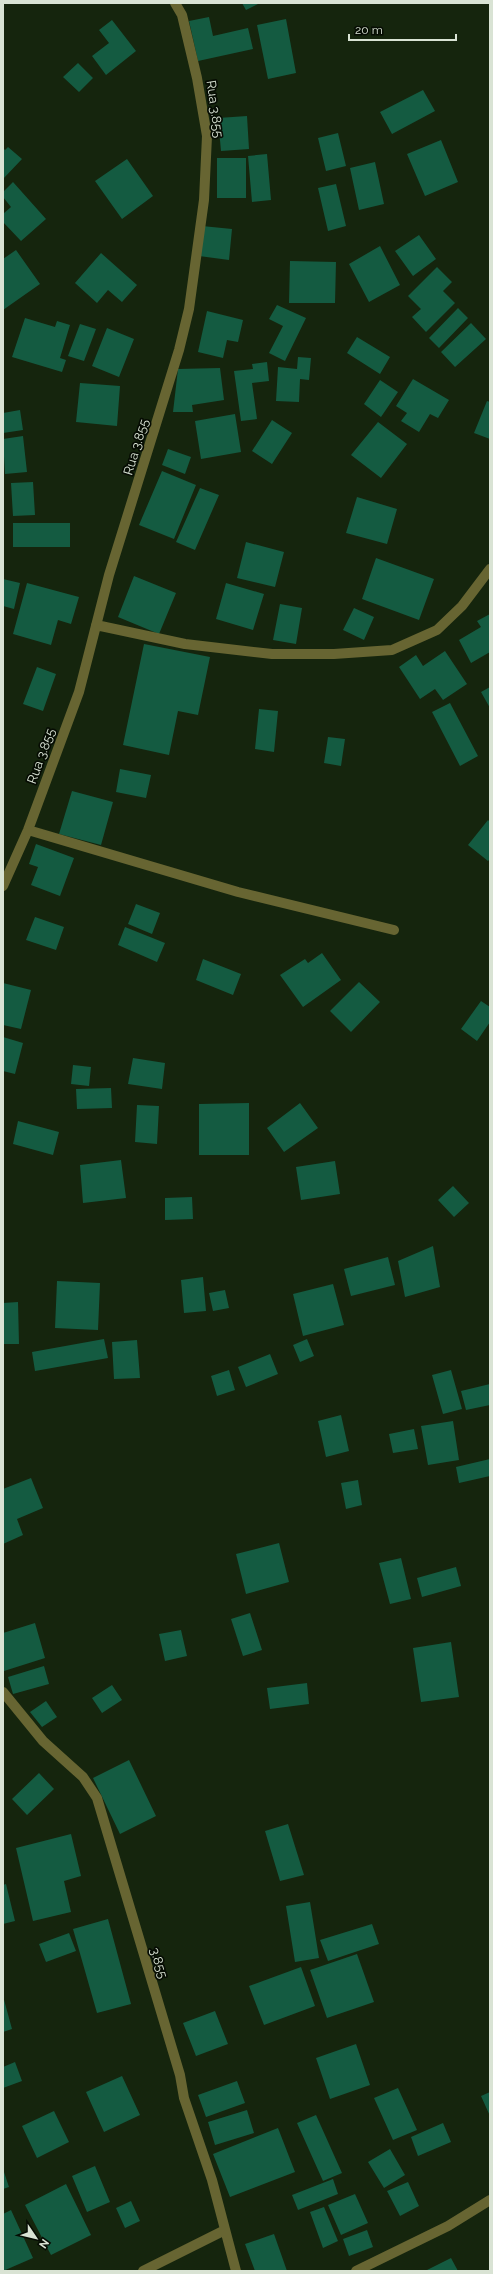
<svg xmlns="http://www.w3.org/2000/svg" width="493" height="2274" viewBox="0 0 493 2274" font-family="Raleway,sans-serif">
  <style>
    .building { fill: #145b41 }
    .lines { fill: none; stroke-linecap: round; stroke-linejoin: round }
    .minor { stroke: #676532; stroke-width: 10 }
    .labels { text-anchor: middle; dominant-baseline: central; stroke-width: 3.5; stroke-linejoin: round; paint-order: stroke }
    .street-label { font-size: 13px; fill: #d9e3d4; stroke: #060c03 }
  </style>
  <rect width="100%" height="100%" fill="#15250d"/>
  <path class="building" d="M242 3H260L246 10Z
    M209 17 213 36 248 28 253 49 198 61 189 21Z
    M286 19 296 73 268 79 257 25Z
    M112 20 136 51 106 75 92 56 109 43 99 30Z
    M78 63 93 78 79 92 63 77Z
    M423 90 435 111 392 134 380 112Z
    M247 116 249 149 221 151 218 118Z
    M338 133 346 166 326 171 318 138Z
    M441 140 458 182 425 196 407 154Z
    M8 147 22 159 3 179V148L5 150Z
    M267 154 271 200 252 202 248 156Z
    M217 158H246V198H217Z
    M127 159 153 196 122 219 95 181Z
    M375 162 384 204 359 210 350 168Z
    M13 182 46 219 21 241 3 222V214L11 207 3 197V192Z
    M336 184 346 226 328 231 318 188Z
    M202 226 232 229 229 260 199 256Z
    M419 235 436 259 413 276 395 251Z
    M380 246 400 285 369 302 349 264Z
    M16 250 40 284 3 310V259Z
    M101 253 137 285 122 302 108 290 97 303 75 283Z
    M290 261 336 262 335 303H289Z
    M437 267 452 282 443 291 455 303 426 332 412 317 421 309 408 296Z
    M277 305 306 318 285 361 269 353 283 326 269 319Z
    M458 308 468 318 439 348 429 338Z
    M207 311 243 320 238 342 227 340 223 358 198 352Z
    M25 318 55 327 57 321 70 325 60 358 66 360 62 372 12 357Z
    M471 323 486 339 455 367 441 352Z
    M80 324 96 329 84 361 68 356Z
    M107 328 134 339 119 377 92 366Z
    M357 337 390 357 380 374 347 353Z
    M298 357 311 358 309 380 300 379 299 402 276 401 278 367 297 369Z
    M267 362 269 381 252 383 257 419 241 421 234 371 253 369 252 364Z
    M220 368 224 400 192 405 193 412H173L178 369Z
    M413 379 449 400 438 418 430 414 419 432 401 421 407 413 396 406Z
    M380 380 398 392 381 417 364 404Z
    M80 383 120 386 117 426 76 422Z
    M487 401 490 402V439L474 433Z
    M20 410 23 430 3 433V413Z
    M235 414 241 452 201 459 195 421Z
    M272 420 292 433 272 464 252 451Z
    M378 422 407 444 381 478 351 455Z
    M23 436 27 472 5 474 3 439Z
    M168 449 191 457 185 474 162 465Z
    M162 471 196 485 174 539 139 525Z
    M33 482 35 515 13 516 11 483Z
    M200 488 219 495 195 550 176 542Z
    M357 497 397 509 387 544 346 533Z
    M13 523H70V547H13Z
    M246 542 284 552 275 587 237 578Z
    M376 558 434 579 419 620 362 599Z
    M134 576 176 593 159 634 118 617Z
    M3 579 20 583 14 609 3 606Z
    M27 583 79 597 71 624 58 620 51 645 13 634Z
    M226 583 264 594 253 630 216 619Z
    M280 604 302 608 296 644 273 640Z
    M354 608 374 617 364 640 343 630Z
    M490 614V652L471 663 459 640 481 627 477 621Z
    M144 644 210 657 198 715 178 711 169 755 123 745Z
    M445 651 467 684 443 700 435 689 420 699 399 667 416 655 423 666Z
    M37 667 56 674 43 711 23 704Z
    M490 687V708L481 692Z
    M450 703 478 756 460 766 432 712Z
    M259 709 278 711 274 752 255 749Z
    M328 737 345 739 341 766 324 763Z
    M120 769 151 775 146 798 116 792Z
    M72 791 113 802 101 845 59 834Z
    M488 820 490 822V859L488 861 468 845Z
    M36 844 74 858 60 896 31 885 38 867 29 864Z
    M136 904 160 913 152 934 128 924Z
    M35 917 64 927 56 950 26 940Z
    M125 927 165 943 157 962 118 945Z
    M322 953 341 980 303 1007 280 975 305 959 308 963Z
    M203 959 241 974 233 995 196 980Z
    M359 982 380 1002 351 1032 330 1011Z
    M3 983 31 990 21 1029 3 1025Z
    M481 1001 490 1007V1022L477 1041 461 1029Z
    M3 1037 23 1043 15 1074 3 1071Z
    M133 1058 165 1063 162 1089 128 1084Z
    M73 1065 91 1067 89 1086 71 1084Z
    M111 1088 112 1108 77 1109 76 1089Z
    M249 1103V1155H199V1104Z
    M300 1103 318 1128 284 1152 267 1128Z
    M137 1105 159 1106 157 1144 135 1142Z
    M18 1121 59 1132 53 1155 13 1144Z
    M121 1160 126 1198 83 1203 80 1165Z
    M335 1161 340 1194 301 1200 296 1167Z
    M453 1186 469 1203 454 1217 438 1200Z
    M192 1197 193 1219 165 1220V1198Z
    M433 1246 440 1287 405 1297 398 1261Z
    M388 1257 395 1285 351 1296 344 1269Z
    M203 1277 206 1311 184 1313 181 1280Z
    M57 1281 100 1283 98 1330 55 1328Z
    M333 1284 344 1325 303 1336 293 1294Z
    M225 1290 229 1308 213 1311 209 1293Z
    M18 1302 19 1344H3V1303Z
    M104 1339 108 1358 35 1371 32 1352Z
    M307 1339 314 1356 300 1362 293 1345Z
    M137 1340 140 1378 114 1379 112 1342Z
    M270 1354 278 1374 246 1387 238 1367Z
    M229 1370 235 1390 217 1396 211 1376Z
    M451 1370 462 1409 443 1414 432 1375Z
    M490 1384V1405L466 1410 461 1391Z
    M341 1415 349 1451 326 1457 318 1421Z
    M453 1421 459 1460 428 1465 421 1426Z
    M414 1429 418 1449 393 1453 389 1434Z
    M490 1459V1476L459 1483 456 1467Z
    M31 1478 43 1508 17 1519 23 1535 3 1544V1489Z
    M358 1480 362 1505 346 1509 341 1483Z
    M279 1543 289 1582 246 1594 236 1554Z
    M401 1558 411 1599 390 1604 379 1563Z
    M456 1567 461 1586 422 1597 417 1578Z
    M250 1613 262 1650 243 1656 231 1619Z
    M35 1623 45 1658 4 1671 3 1633Z
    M181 1630 187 1656 165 1661 159 1634Z
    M451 1642 459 1697 421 1702 413 1648Z
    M44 1666 49 1684 13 1694 8 1677Z
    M307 1683 309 1704 270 1709 267 1688Z
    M112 1685 122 1700 102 1713 92 1698Z
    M46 1701 57 1717 42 1727 30 1712Z
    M129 1760 156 1816 120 1834 93 1778Z
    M39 1773 54 1789 27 1815 12 1799Z
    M288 1824 304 1875 280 1881 265 1831Z
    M71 1834 81 1876 64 1881 71 1912 33 1921 16 1848Z
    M6 1884 15 1921 3 1924V1885Z
    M310 1902 319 1958 295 1962 286 1906Z
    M108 1919 131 2004 97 2013 73 1929Z
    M372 1924 379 1944 328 1961 320 1940Z
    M69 1933 76 1951 46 1962 39 1944Z
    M357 1954 374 2002 327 2018 310 1970Z
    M301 1967 315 2006 264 2025 249 1986Z
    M3 1996 12 2029 3 2032Z
    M215 2011 228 2044 196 2056 183 2023Z
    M356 2044 370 2085 330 2099 316 2058Z
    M15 2062 22 2081 3 2088V2067Z
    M122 2076 140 2115 104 2132 86 2092Z
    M237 2081 245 2103 206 2117 198 2095Z
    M398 2088 417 2130 393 2140 374 2098Z
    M490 2092V2116L481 2096Z
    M247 2110 254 2133 215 2145 208 2122Z
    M54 2111 69 2142 37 2158 22 2126Z
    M316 2115 342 2173 323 2181 297 2123Z
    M443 2123 451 2142 418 2156 411 2137Z
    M278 2128 295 2172 230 2197 213 2154Z
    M390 2149 405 2175 384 2188 368 2162Z
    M95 2166 110 2202 87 2212 72 2176Z
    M4 2172 9 2187 3 2189V2173Z
    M333 2179 338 2194 298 2210 292 2195Z
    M408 2182 419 2206 400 2216 387 2191Z
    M66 2184 91 2235 51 2255 25 2205Z
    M355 2194 368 2223 341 2235 328 2205Z
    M131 2201 140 2221 125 2228 116 2208Z
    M324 2207 338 2241 323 2248 310 2212Z
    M11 2210 33 2258 3 2271V2214Z
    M367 2230 373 2247 349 2256 343 2239Z
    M274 2234 287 2271H255L245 2244Z
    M451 2258 458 2271H425Z"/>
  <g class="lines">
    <path class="minor" d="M96 625 185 644 272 654H334L392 650 437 630 462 606 490 569
      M28 830 238 892 394 930
      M3 886 28 830 79 692 109 575 179 350 189 309 204 200 207 136 197 78 182 15 175 3
      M3 1692 43 1741 83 1777 97 1798 180 2075 184 2098 212 2180 236 2271
      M143 2271 225 2230
      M356 2271 448 2226 490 2200"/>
  </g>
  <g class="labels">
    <g class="street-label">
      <text transform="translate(215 109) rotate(82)">Rua 3.855</text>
      <text transform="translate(136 447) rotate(-73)">Rua 3.855</text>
      <text transform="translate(41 756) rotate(-70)">Rua 3.855</text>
      <text transform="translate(159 1963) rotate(73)">3.855</text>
    </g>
  </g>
  <rect width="493" height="2274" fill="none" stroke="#d9e3d4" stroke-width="8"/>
  <g transform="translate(36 2238) rotate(125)" stroke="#060c03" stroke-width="3" paint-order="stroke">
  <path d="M0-3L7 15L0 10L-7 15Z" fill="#d9e3d4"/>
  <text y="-6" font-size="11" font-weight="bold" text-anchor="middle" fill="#d9e3d4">N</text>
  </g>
  <path d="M349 34v6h107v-6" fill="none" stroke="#d9e3d4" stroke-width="2"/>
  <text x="355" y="34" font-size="12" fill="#d9e3d4" stroke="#060c03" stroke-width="3" paint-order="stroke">20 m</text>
</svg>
